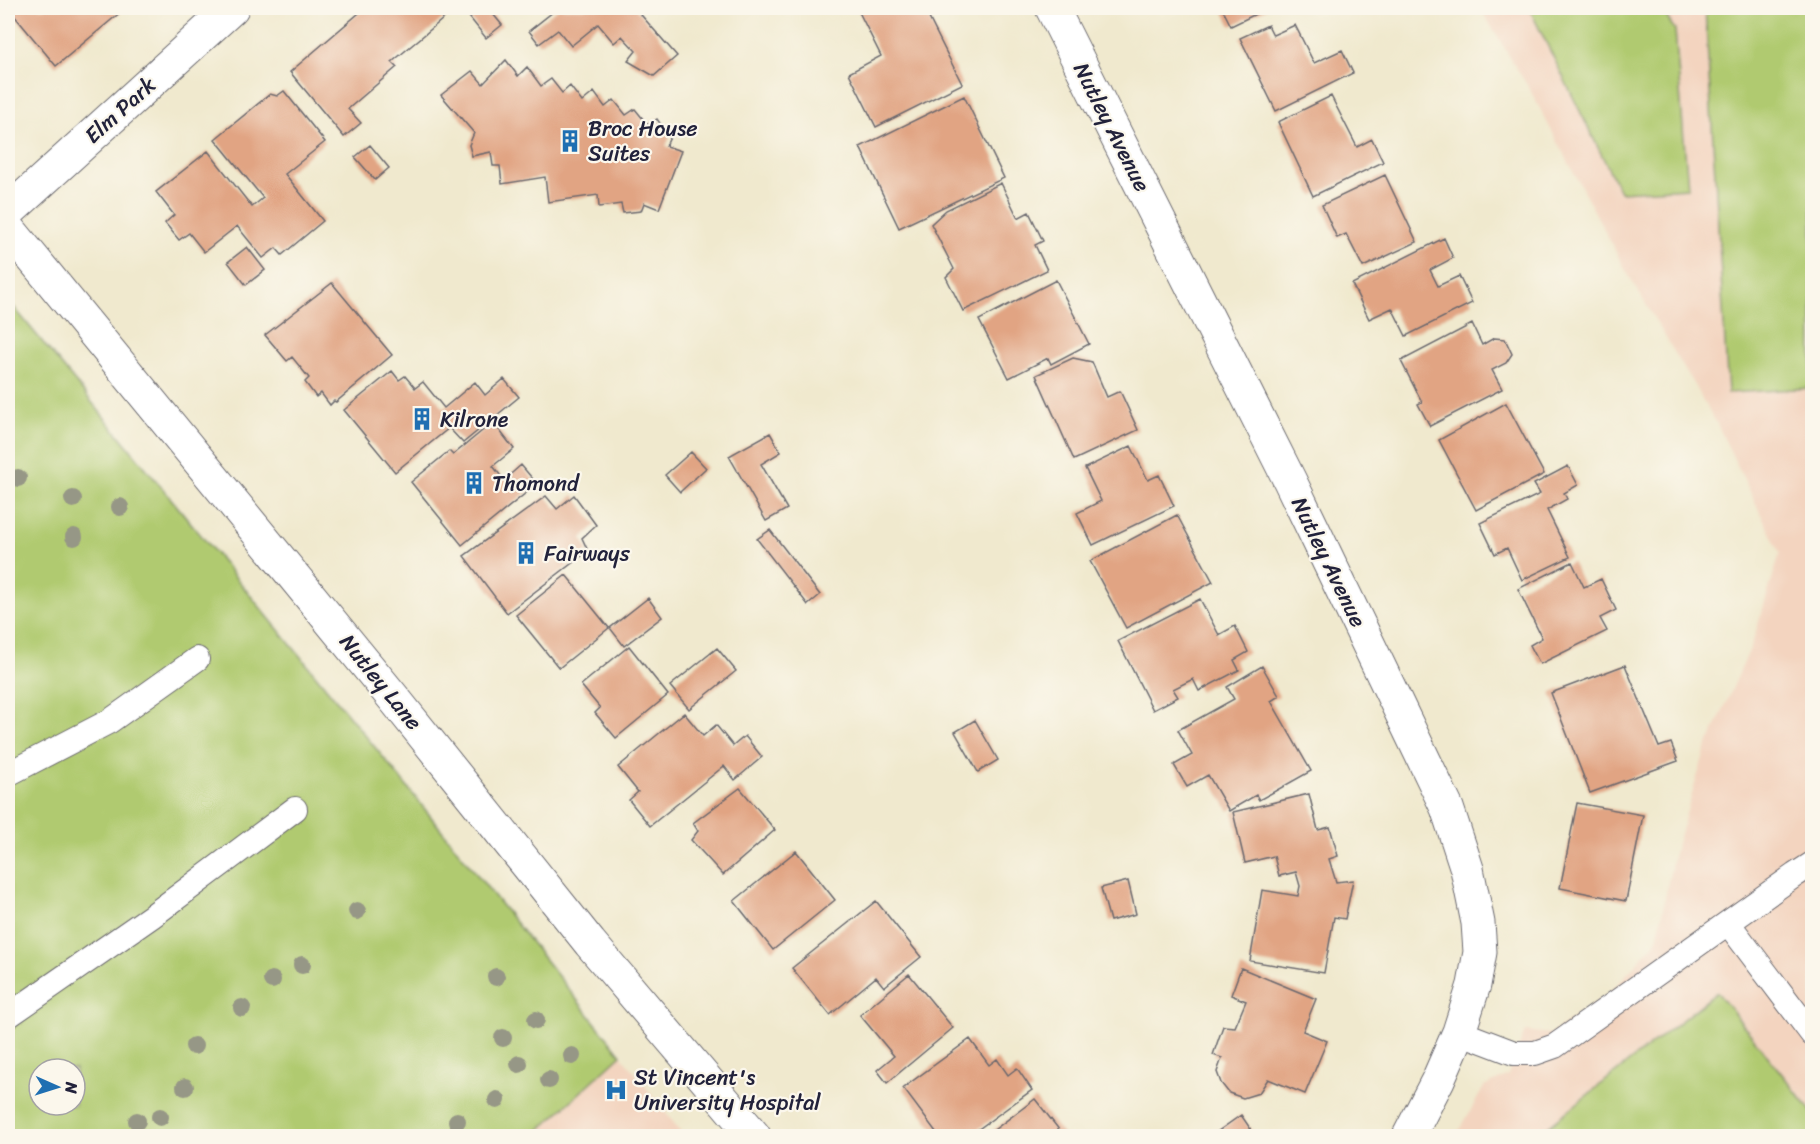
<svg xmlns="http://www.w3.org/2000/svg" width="1820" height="1144" viewBox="0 0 1820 1144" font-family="Sriracha,sans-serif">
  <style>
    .built { fill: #f3d4bf }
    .green { fill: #b0ca70; stroke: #697656; stroke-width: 1.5; fill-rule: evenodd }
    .building { fill: #e1a483 }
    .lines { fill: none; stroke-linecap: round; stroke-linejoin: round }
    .service-casing { stroke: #6a686e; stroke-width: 26 }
    .minor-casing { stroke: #6a686e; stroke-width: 35 }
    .tertiary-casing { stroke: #6a686e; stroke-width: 35 }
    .service { stroke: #fff; stroke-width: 24 }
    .minor { stroke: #fff; stroke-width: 33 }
    .tertiary { stroke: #fff; stroke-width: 33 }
    .tree { fill: #969786 }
    .labels { text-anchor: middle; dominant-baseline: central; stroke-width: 4.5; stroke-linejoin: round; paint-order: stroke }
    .street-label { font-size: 22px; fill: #22223b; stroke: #fbf7ec }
    .poi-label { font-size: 22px; fill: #22223b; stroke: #fbf7ec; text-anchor: start }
  </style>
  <rect width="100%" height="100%" fill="#fbf7ec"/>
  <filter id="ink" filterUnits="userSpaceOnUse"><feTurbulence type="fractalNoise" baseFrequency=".0167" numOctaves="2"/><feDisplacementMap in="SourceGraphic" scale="12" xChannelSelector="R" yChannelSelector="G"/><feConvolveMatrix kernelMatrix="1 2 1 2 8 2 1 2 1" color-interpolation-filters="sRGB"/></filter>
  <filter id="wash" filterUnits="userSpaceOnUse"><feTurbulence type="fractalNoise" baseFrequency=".008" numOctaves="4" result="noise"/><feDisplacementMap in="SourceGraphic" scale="24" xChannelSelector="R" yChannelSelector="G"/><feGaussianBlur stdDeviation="1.35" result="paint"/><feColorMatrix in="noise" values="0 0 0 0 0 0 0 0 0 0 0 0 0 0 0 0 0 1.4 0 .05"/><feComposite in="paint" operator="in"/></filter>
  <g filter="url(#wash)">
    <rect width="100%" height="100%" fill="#f0e9ce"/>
    <path class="built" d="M1480 8H1812V1136H1456L1484 1087 1508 1075 1525 1031 1551 1034 1609 994 1657 940 1673 857 1705 751 1752 644 1780 553 1717 424 1625 269 1530 90Z
      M621 1055 684 1136H533Z"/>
    <path class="green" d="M1529 8H1661L1675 30 1688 188 1620 192Z
      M1705 8H1812V388L1728 393Z
      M8 300 392 768 621 1055 533 1136H8ZM39 1069H75V1105H39Z
      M1717 992 1812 1112V1136H1536Z"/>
    <g id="blocks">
      <path class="building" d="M8 8H119L122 11 56 66Z
        M365 8H456L392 62 397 67 348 109 361 123 344 137 290 72Z
        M462 8H488L502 25 486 38Z
        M558 8H635L677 56 654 76 628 61 636 51 622 36 614 43 598 24 571 46 558 30 539 44 529 31Z
        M857 8H924L962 84 876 127 849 73 881 56Z
        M1222 8H1268L1231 26Z
        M1268 25 1273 35 1295 25 1314 63 1342 50 1353 73 1276 111 1240 38Z
        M506 60 518 76 527 67 541 86 551 79 562 93 570 86 582 102 594 92 605 107 614 100 626 115 635 109 648 125 657 119 670 137 666 146 681 151 659 209 644 203 641 211 623 213 621 204 599 207 598 195 548 202 545 177 502 184 500 166H493L491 152 472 156 469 145 474 133 441 95 472 71 483 84Z
        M284 91 325 142 285 174 323 221 282 255 276 248 263 258 237 226 204 252 189 233 179 240 165 223 174 215 156 192 208 151 252 207 263 198 215 139 270 94 277 96Z
        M964 96 1004 178 899 228 860 147Z
        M1331 96 1357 147 1372 139 1383 162 1313 196 1278 122Z
        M370 145 389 168 375 180 355 157Z
        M1385 175 1417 242 1363 267 1346 234 1337 238 1322 205Z
        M1001 183 1018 218 1029 212 1043 241 1035 245 1047 270 963 311 946 277 954 269 931 224 946 210Z
        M1444 238 1453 258 1430 270 1438 286 1459 276 1472 303 1406 336 1392 308 1369 319 1352 284Z
        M247 247 265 270 246 285 228 262Z
        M1056 280 1089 344 1051 364 1048 358 1009 378 979 320Z
        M332 283 392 355 336 402 334 401 330 405 321 393 316 397 305 382 309 378 292 357 287 361 265 335Z
        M1472 324 1482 345 1494 338 1505 339 1512 354 1506 363 1492 370 1502 389 1430 426 1418 404 1422 402 1401 361Z
        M1073 358 1092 362 1107 397 1120 391 1138 430 1074 460 1036 375Z
        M392 371 399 380 405 376 415 388 423 382 444 408 475 382 485 395 504 379 519 397 463 443 449 428 395 472 344 410Z
        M1506 403 1544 474 1476 510 1439 440Z
        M493 422 514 449 493 466 504 480 521 465 537 484 462 545 411 482 449 451 453 455Z
        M770 433 781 452 761 464 787 509 766 521 729 456Z
        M1131 446 1148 480 1159 475 1174 506 1093 545 1077 513 1101 501 1085 468Z
        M691 452 706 468 680 492 665 475Z
        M1568 466 1578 485 1564 493 1567 499 1547 510 1570 557 1522 580 1507 548 1495 554 1480 523 1540 494 1534 484Z
        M574 495 596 525 582 538 588 551 507 613 464 556 546 496 557 509Z
        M1177 515 1213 582 1126 628 1090 561Z
        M770 530 820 595 808 605 757 539Z
        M1572 562 1584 587 1601 579 1616 610 1600 618 1607 631 1540 664 1530 645 1542 638 1518 589Z
        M566 575 609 628 559 668 516 615Z
        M648 598 662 617 624 646 610 628Z
        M1200 599 1219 635 1235 626 1248 652 1234 660 1239 670 1199 691 1193 679 1173 689 1178 697 1153 710 1118 641Z
        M629 646 668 695 616 738 595 713 600 708 581 685Z
        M717 648 736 671 689 709 670 686Z
        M1625 665 1659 747 1671 743 1678 761 1590 793 1551 693Z
        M1262 666 1279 696 1271 701 1311 771 1259 800 1256 795 1229 811 1208 775 1187 787 1174 765 1192 755 1178 730 1234 699 1227 687Z
        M684 713 703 736 716 725 733 746 745 736 762 757 735 780 724 766 650 826 629 800 638 792 618 767Z
        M975 720 998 760 978 772 955 732Z
        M740 788 775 830 723 875 691 840 698 831 693 823Z
        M1309 794 1318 830 1330 827 1338 856 1329 859 1336 882 1353 880 1345 919 1334 917 1324 973 1250 961 1262 890 1298 896 1300 886 1296 872 1279 876 1274 856 1245 863 1233 812Z
        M1577 803 1643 815 1626 901 1560 888Z
        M796 851 835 900 773 950 734 901Z
        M1128 881 1136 914 1110 921 1101 888Z
        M876 901 921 957 884 987 876 977 830 1015 792 968Z
        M1241 968 1316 999 1303 1031 1327 1041 1305 1094 1268 1079 1259 1093 1243 1098 1229 1093 1221 1083 1217 1072 1222 1058 1213 1055 1223 1026 1235 1027 1246 1001 1231 995Z
        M909 974 953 1028 887 1083 877 1070 894 1056 860 1015Z
        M970 1039 989 1065 997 1059 1008 1075 1017 1068 1032 1090 969 1136H939L903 1088Z
        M1035 1099 1064 1136H986Z
        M1241 1115 1254 1134 1251 1136H1220L1217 1132Z"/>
    </g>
  </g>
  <g filter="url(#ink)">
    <use href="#blocks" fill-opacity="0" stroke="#6a686e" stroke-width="1.5"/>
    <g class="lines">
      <g class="service-casing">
        <path id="service" d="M8 774 110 721 197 659
          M1728 923 1812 1034
          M8 1016 152 916 295 809
          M1459 1032 1514 1053H1535L1555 1046 1795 875 1812 864"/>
      </g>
      <g class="minor-casing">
        <path id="minor" d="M1052 8 1290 481 1447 808 1467 869 1478 923 1480 952 1474 985 1459 1032 1438 1080 1409 1136
          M8 212 232 8"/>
      </g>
      <g class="tertiary-casing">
        <path id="tertiary" d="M8 228 396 701 590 943 754 1136"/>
      </g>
      <use href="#service" class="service"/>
      <use href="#minor" class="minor"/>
      <use href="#tertiary" class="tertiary"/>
    </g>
    <g class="tree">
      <circle cx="18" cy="478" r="9"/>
      <circle cx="73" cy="499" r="9"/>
      <circle cx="120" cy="507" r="9"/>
      <circle cx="74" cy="537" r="9"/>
      <circle cx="357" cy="911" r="9"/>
      <circle cx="302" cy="965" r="9"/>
      <circle cx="496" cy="977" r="9"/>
      <circle cx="272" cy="980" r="9"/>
      <circle cx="242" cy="1008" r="9"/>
      <circle cx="536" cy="1020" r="9"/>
      <circle cx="503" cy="1038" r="9"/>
      <circle cx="194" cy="1046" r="9"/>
      <circle cx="572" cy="1056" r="9"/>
      <circle cx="519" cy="1064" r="9"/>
      <circle cx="549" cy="1080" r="9"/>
      <circle cx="185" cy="1087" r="9"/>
      <circle cx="497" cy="1100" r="9"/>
      <circle cx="160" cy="1117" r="9"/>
      <circle cx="137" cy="1121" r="9"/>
      <circle cx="457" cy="1121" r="9"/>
    </g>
  </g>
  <defs>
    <g id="building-bare" transform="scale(1.8)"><path d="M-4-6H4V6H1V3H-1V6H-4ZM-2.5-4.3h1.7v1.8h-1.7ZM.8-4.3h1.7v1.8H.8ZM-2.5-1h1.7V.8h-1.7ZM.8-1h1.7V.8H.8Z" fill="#1f6fb2" stroke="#fbf7ec" stroke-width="2.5" paint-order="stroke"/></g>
    <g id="hospital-bare" transform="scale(1.8)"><path d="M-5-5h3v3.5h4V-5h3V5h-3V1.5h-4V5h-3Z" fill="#1f6fb2" stroke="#fbf7ec" stroke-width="2.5" paint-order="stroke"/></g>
  </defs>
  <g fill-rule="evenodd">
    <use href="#building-bare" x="570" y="141"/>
    <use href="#building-bare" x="422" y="419"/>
    <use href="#building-bare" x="474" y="483"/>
    <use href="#building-bare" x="526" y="553"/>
    <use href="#hospital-bare" x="616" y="1090"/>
  </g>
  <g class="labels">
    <g class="street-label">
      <text transform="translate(120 110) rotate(-42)">Elm Park</text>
      <text transform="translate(1112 127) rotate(63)">Nutley Avenue</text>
      <text transform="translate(1329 562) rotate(64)">Nutley Avenue</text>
      <text transform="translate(381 682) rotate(51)">Nutley Lane</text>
    </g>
    <g class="poi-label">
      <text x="588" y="128">Broc House<tspan x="588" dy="25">Suites</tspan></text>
      <text x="440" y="419">Kilrone</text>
      <text x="492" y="483">Thomond</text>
      <text x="544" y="553">Fairways</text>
      <text x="634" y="1077">St Vincent's<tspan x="634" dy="25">University Hospital</tspan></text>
    </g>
  </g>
  <rect width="1820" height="1144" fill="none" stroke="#fbf7ec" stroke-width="30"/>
  <g transform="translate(57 1087) rotate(93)"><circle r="28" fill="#fbf7ec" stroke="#a4a2a5" stroke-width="1.5"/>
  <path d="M0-4.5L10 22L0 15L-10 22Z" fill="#1f6fb2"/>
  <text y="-9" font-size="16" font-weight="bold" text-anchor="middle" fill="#22223b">N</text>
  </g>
</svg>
